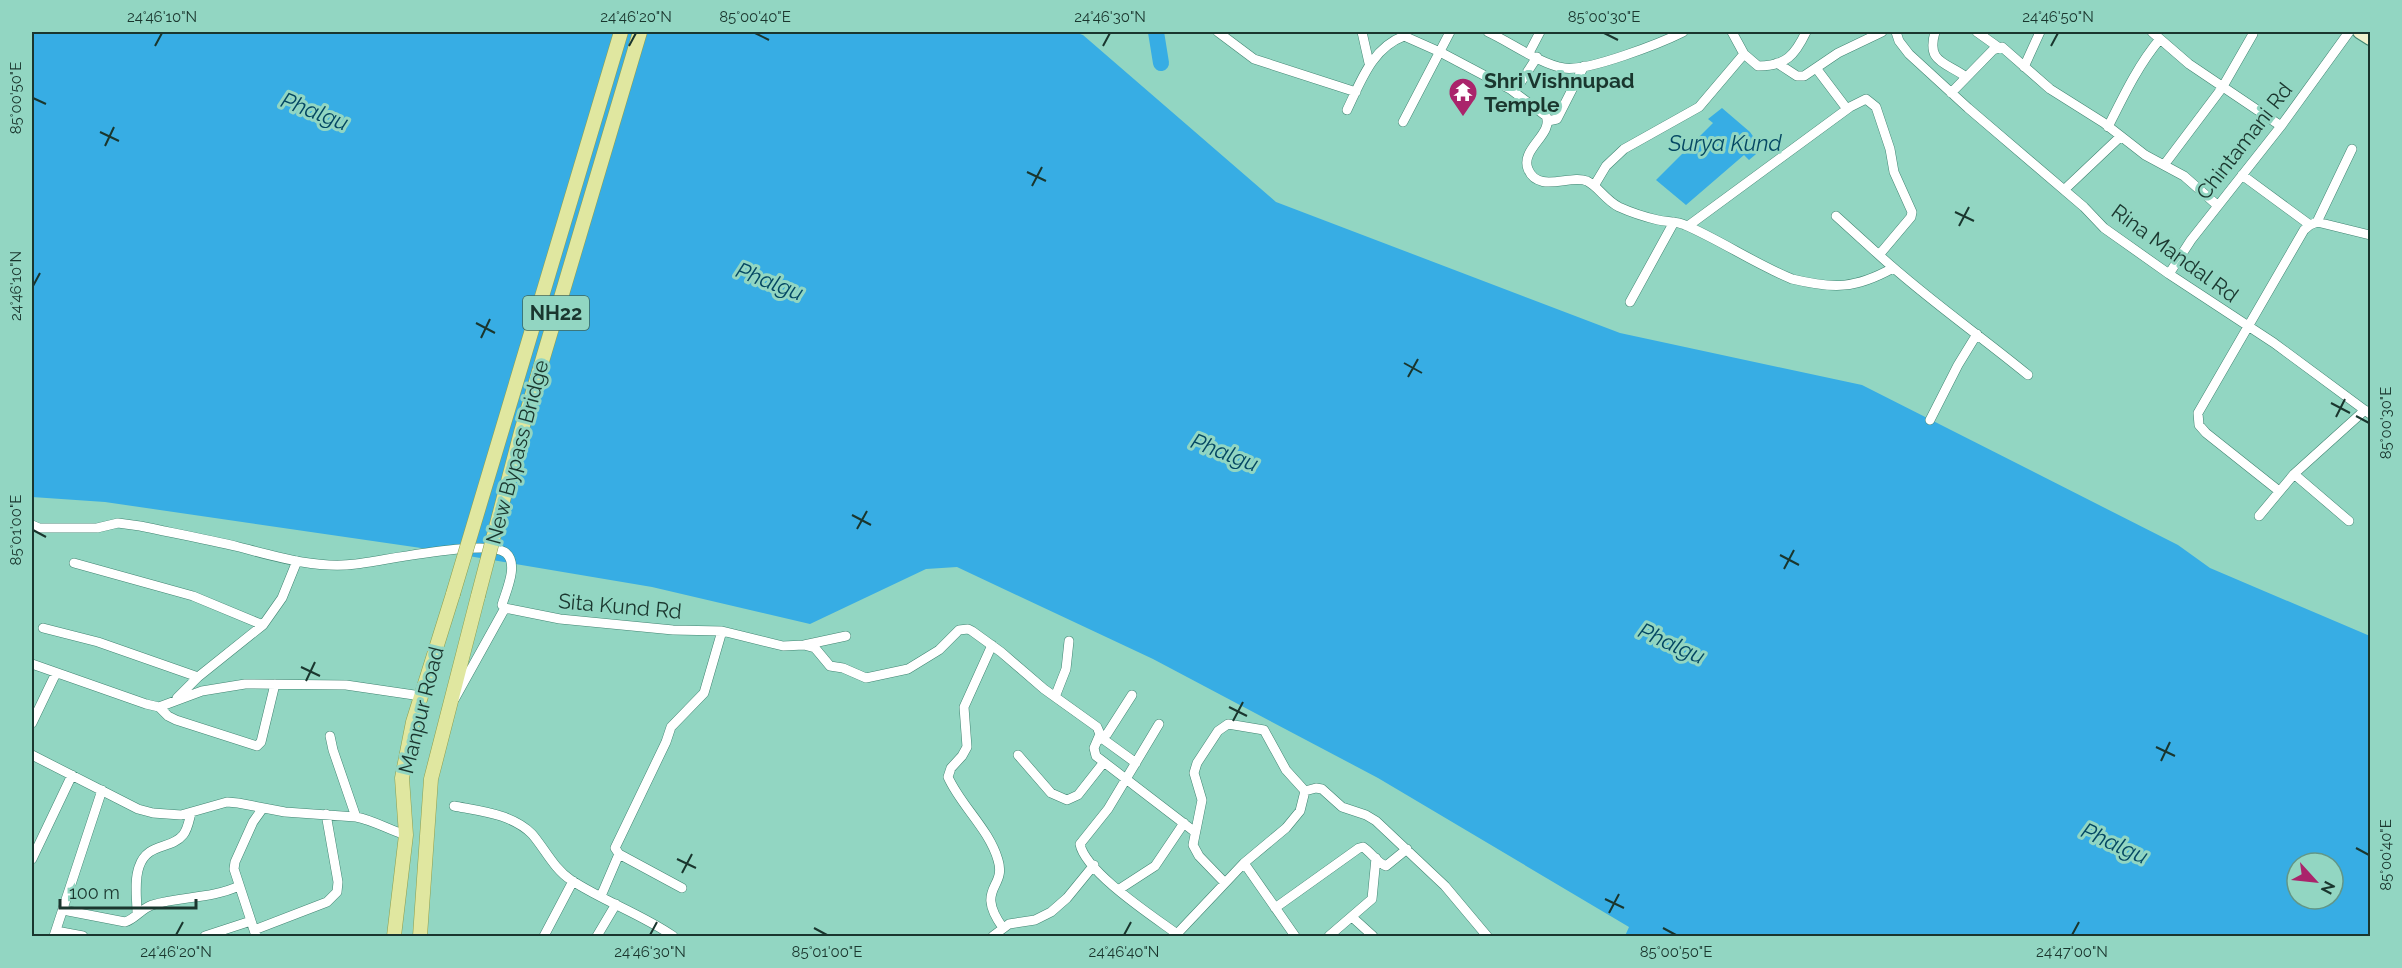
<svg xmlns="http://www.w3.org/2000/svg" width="2402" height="968" viewBox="0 0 2402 968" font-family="Raleway,sans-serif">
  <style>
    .water { fill: #37ade4; fill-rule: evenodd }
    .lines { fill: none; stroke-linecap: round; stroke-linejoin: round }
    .river { stroke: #37ade4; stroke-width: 16 }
    .street-casing { stroke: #418572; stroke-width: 10 }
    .secondary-casing { stroke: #418572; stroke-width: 14 }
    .primary-casing { stroke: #8e9f4e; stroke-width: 15 }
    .street { stroke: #fff; stroke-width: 9 }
    .secondary { stroke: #f0f3cf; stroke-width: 12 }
    .primary { stroke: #e0e7a0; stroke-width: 14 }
    .primary-bridge-casing { stroke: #8e9f4e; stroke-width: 15; stroke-linecap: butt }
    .primary-bridge { stroke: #e0e7a0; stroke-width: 14 }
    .ticks { fill: none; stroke: #1a362e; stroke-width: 2 }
    .labels { text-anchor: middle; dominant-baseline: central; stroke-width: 6; stroke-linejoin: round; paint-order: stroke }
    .shield { fill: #92d6c2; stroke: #3e665a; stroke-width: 1.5 }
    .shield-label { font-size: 20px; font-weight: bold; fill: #1a362e }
    .poi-label { font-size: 21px; font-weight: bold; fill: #1a362e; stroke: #92d6c2; text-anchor: start }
    .street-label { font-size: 21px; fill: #1a362e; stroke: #92d6c2 }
    .water-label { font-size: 22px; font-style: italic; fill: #044763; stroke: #92d6c2 }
    .neatline { fill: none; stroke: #1a362e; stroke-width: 2 }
    .ticks-label { font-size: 15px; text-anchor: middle; fill: #1a362e }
  </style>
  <rect width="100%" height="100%" fill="#92d6c2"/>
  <path class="water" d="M32 32H1074L1083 35 1276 202 1620 333 1862 385 2178 545 2210 568 2370 636V936H1625L1629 927 1378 778 1153 659 957 567 926 569 810 624 652 587 421 548 105 502 32 497ZM2297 863H2333V899H2297Z
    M1722 108 1750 132 1762 149 1749 160 1744 155 1686 205 1656 180 1713 123 1708 119Z"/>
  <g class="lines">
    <path class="river" d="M1156 32 1161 63"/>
    <g class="street-casing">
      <path id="street" d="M1218 32 1254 59 1356 92
        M1362 32 1369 63
        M1488 32C1510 42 1540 64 1564 68 1587 72 1661 43 1683 32
        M1732 32 1744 54 1758 66C1786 66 1795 55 1806 32
        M1896 32 1899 41 1909 54 1968 108 2084 207 2104 228 2169 274 2274 343 2370 414
        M1935 32C1926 63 1946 62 1966 77
        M1977 32 1998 47
        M2152 32 2189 64 2281 126
        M1529 53 1540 32
        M1777 63 1797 76H1804L1838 53 1882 32
        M2024 67 2040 32
        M1816 68 1847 109
        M1510 89 1546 116C1554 134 1520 149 1528 169 1538 194 1570 174 1587 181 1599 187 1605 200 1619 207 1630 212 1645 217 1658 220 1667 222 1677 221 1685 225 1722 241 1755 264 1792 279 1834 289 1855 289 1893 268
        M1951 93 1993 50 2002 47 2050 89 2104 123 2145 155 2184 176 2217 205
        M1347 110C1361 81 1372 48 1404 36L1440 52 1510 89 1519 85 1537 57
        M1548 121 1557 119 1584 66
        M1403 122 1450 32
        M2108 127C2123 97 2138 65 2160 39
        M2164 165 2222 88 2253 34
        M2242 175 2310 225
        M1594 186 1606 166 1624 149 1699 107 1744 54
        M2064 190 2120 137
        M1836 216 1879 255
        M2317 222 2370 235
        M1688 226 1850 107 1866 99 1876 107 1890 149 1894 172 1912 212 1911 217 1879 255C1926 298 1978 334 2028 375
        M2169 274 2191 240 2281 126 2349 32
        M1630 302 1674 222
        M1930 420 1958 365 1977 334
        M2294 474 2349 521
        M2279 491 2206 433 2199 425 2198 413 2304 230 2310 225 2317 222 2352 149
        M2259 516 2294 474 2365 410
        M32 525 39 528H97L118 523 140 526C173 533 206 539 239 547 277 557 317 569 356 564 383 561 488 538 506 553 519 564 506 591 502 605L505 608
        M74 563 193 596 263 625
        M505 608 560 619 673 630 722 631 783 646 804 645 846 636
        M43 628 98 642 198 677
        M804 645 815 648 830 666 843 668 866 678 908 669 939 650 959 630 968 629 972 631 1001 652 1044 689 1097 727 1100 734 1094 748 1096 756 1195 832
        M992 645 964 707 967 747 962 756 951 768 948 777C961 806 989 829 998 860 1007 889 974 887 1003 928
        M32 664 146 704 159 707 202 691 245 684 346 685 421 696
        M1055 697 1066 669 1069 641
        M177 698 198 677 263 625 282 598 297 561
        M455 698 505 608
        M159 707 168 716 176 720 257 746 261 742 275 684
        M32 723 56 673
        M1159 724 1108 809 1080 844C1085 872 1154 917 1177 934
        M330 736 333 750 356 817
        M1103 739 1136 763
        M1099 740 1107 734 1132 695
        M32 755 138 809 153 813 181 815 227 802 238 803 285 812 356 817C373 820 389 830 406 835
        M1018 755 1051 793 1067 800 1078 795 1104 762
        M454 806C480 811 512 814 532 834 545 849 554 869 571 880 603 901 641 914 673 936
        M32 859 72 775
        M1244 863 1295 936
        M1225 883 1199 856 1193 845 1202 800 1194 773 1197 763 1218 731 1228 724 1264 730 1286 770 1305 791
        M682 888 619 854 615 848 666 742 671 727 704 693 722 631
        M1118 890 1155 866 1184 823
        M601 896 619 854
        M1275 908 1359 848 1363 847C1372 853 1377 863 1386 866L1407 849
        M63 910 125 922C135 919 141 909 152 905 181 896 211 899 239 886
        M137 914C137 899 134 881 139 867 147 842 171 850 183 835 188 829 189 820 191 813
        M1352 917 1373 936
        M254 930 327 902 337 892 338 882 326 814
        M56 931 83 936
        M54 936 102 790
        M205 936 251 921
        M256 936 234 869 235 862 253 822 263 808
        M544 936 573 881
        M597 936 616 904
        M993 936 1009 924 1035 920 1051 912 1067 898 1094 865
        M1175 936 1244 863 1286 828 1300 811 1305 791 1316 788 1322 789 1342 807 1366 815 1376 821 1445 886 1487 936
        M1329 936 1372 899 1376 858"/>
    </g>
    <g class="secondary-casing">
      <path id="secondary" d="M2359 32 2370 39"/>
    </g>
    <g class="primary-casing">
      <path id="primary" d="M394 936 406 835 402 778 413 722 453 594
        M420 936 431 779 478 596"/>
    </g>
    <use href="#street" class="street"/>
    <use href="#secondary" class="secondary"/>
    <use href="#primary" class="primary"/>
    <g class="primary-bridge-casing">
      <path id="primary-bridge" d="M453 594 621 32
        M478 596 521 432 640 32"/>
    </g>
    <use href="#primary-bridge" class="primary-bridge"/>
  </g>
  <path class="ticks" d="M755 33 769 40M1604 33 1618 40M155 46 162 33M629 46 636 33M1103 46 1110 33M2051 46 2058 33M33 98 46 104M100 132 119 141M105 146 114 127M1027 172 1046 181M1032 186 1042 167M1955 212 1974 221M1959 226 1969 207M33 286 40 273M476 323 495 333M481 338 490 319M1404 363 1422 373M1408 377 1418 359M2331 403 2350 413M2356 416 2369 423M2336 417 2345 399M852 515 871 525M857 529 867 511M33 530 46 537M1780 555 1799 565M1784 569 1794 550M301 667 320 676M306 681 315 662M1229 707 1247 716M1233 721 1243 702M2156 747 2175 756M2161 761 2170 742M2356 848 2369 855M677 859 696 868M682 873 692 854M1605 899 1624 908M1609 913 1619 894M814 928 827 935M1663 928 1676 935M176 935 183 922M650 935 657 922M1124 935 1131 922M2072 935 2079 922"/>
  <defs>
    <g id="temple-pin" transform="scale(1.5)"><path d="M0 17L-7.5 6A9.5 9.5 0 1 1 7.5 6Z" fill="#aa246b" stroke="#92d6c2"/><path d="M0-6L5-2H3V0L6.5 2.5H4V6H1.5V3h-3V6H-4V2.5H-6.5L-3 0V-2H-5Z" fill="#fff"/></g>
  </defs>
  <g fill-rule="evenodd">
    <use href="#temple-pin" x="1463" y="92"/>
  </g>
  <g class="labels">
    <rect class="shield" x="523" y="296" width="66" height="34" rx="4.5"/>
    <g class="shield-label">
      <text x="556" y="313">NH22</text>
    </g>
    <g class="poi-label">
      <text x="1484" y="80">Shri Vishnupad<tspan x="1484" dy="24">Temple</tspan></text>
    </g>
    <g class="street-label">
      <text transform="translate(2244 141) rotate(-52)">Chintamani Rd</text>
      <text transform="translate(2175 253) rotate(36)">Rina Mandal Rd</text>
      <text transform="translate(517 452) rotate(-75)">New Bypass Bridge</text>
      <text transform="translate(620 606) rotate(5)">Sita Kund Rd</text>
      <text transform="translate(421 710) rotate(-76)">Manpur Road</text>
    </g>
    <g class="water-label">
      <text transform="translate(315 111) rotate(21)">Phalgu</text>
      <text x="1725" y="143">Surya Kund</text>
      <text transform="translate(770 281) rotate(21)">Phalgu</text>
      <text transform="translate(1225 452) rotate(21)">Phalgu</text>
      <text transform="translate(1672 643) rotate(24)">Phalgu</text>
      <text transform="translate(2115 843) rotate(24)">Phalgu</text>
    </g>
  </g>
  <rect width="2402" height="968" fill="none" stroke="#92d6c2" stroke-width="66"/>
  <g transform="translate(2315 881) rotate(117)"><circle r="28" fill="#92d6c2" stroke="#629687" stroke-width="1.5"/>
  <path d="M0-4.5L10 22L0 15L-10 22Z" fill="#aa246b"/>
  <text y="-9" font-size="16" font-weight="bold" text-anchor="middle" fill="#1a362e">N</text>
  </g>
  <path d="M60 899v9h136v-9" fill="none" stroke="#1a362e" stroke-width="3"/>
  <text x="69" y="899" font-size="18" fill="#1a362e" stroke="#92d6c2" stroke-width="4.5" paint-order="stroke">100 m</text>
  <rect x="33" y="33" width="2336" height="902" class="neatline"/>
  <g class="ticks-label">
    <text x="162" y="22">24°46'10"N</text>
    <text x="636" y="22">24°46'20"N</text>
    <text x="755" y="22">85°00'40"E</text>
    <text x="1110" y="22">24°46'30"N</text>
    <text x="1604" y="22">85°00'30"E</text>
    <text x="2058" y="22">24°46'50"N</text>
    <text transform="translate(16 98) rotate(-90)" y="5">85°00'50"E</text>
    <text transform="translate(16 286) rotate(-90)" y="5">24°46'10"N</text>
    <text transform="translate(2386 423) rotate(-90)" y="5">85°00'30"E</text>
    <text transform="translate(16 530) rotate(-90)" y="5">85°01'00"E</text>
    <text transform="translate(2386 855) rotate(-90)" y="5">85°00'40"E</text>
    <text x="176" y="957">24°46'20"N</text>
    <text x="650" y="957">24°46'30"N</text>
    <text x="827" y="957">85°01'00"E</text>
    <text x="1124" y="957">24°46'40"N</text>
    <text x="1676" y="957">85°00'50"E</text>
    <text x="2072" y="957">24°47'00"N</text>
  </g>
</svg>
